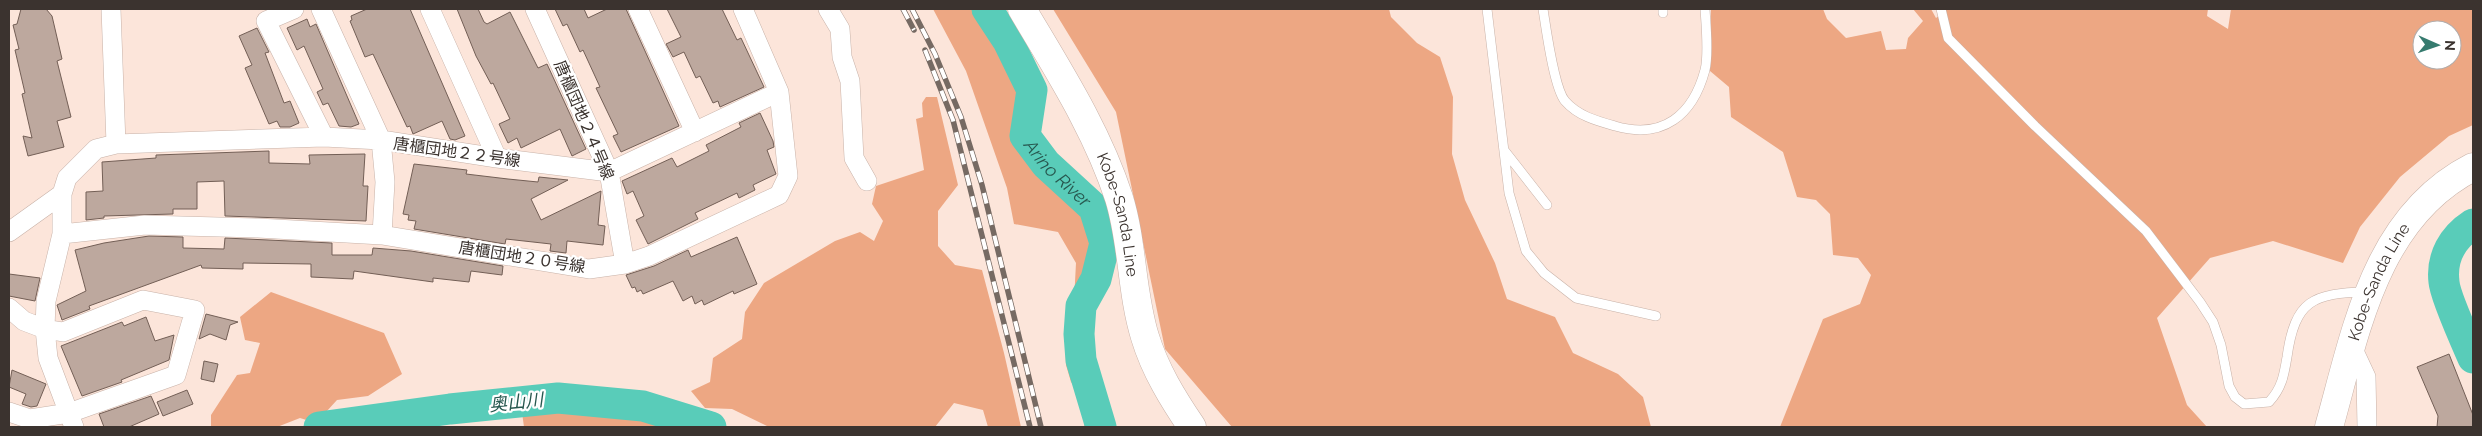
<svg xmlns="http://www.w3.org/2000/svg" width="2482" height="436" viewBox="0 0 2482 436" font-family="Raleway,'Noto Sans JP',sans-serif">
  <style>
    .green { fill: #eda783; fill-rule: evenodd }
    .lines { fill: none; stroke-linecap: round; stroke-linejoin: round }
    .river { stroke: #59ccb9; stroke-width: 31 }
    .building { fill: #bda89e; stroke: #735f56 }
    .service-casing { stroke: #c8b2a8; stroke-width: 10 }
    .minor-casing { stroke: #c8b2a8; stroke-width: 20 }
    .primary-casing { stroke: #c8b2a8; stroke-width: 29 }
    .service { stroke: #fff; stroke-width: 9 }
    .minor { stroke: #fff; stroke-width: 19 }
    .primary { stroke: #fff; stroke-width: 28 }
    .rail-casing { stroke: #766a63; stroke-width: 5.5 }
    .rail { stroke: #fff; stroke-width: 4; stroke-dasharray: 11; stroke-linecap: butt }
    .labels { text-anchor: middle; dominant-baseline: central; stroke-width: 4.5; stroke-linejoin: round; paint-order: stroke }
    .street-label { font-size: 16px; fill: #3b332f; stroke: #fff }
    .water-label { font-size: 18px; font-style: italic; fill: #27584f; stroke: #fff }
  </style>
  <rect width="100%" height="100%" fill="#fce5da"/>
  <path class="green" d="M933 9H1000L1038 76 1020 140 1040 166 1108 222 1115 256 1110 277 1095 305 1092 354 1113 427H1084L1087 414 1080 392 1071 382 1066 365 1065 335 1071 322 1074 301 1076 263 1058 232 1014 224 1007 188 966 71Z
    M1053 9H1389L1391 17 1417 43 1440 57 1453 97 1452 154 1465 200 1495 263 1507 299 1555 317 1573 353 1618 374 1643 397 1651 427H1232L1165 349 1116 112Z
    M1711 9H1823L1827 19 1846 38 1881 31 1886 50 1906 49 1908 38 1923 21 1913 9H1931L1936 18 1947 9H2208L2207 16 2228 29 2231 9H2473V125L2449 136 2400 177 2360 227 2343 263 2273 241 2210 258 2157 318 2187 405 2207 427H1780L1823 319 1860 304 1871 275 1858 258 1833 255 1830 214 1816 200 1797 197 1783 152 1731 117 1729 87 1710 71ZM2422 30H2452V60H2422Z
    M926 97H937L958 185 938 211V246L955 265 982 270 1004 353 1021 427H988L983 410 954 403 935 427H769L732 409 705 408 691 391 710 382 713 358 742 339 745 312 764 283 835 241 860 232 874 241 883 221 872 204 876 186 924 170 916 119 923 117 922 103Z
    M271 292 384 333 402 374 368 396 337 400 316 423 300 418 277 427H211V415L237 375 250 373 260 343 245 340 240 317Z
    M537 394C585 399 663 402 704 427H524L521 405Z"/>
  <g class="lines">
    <g class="river">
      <path id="s1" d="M987 9 1008 41 1032 90 1025 136 1046 164 1094 208 1105 243 1096 279 1081 306 1079 334 1081 360 1101 427"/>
      <path d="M2473 224C2453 237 2441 257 2444 282 2445 296 2466 342 2473 358"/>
      <path d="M319 427 450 409 558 398 643 406 711 427"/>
    </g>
  </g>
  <path class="building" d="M21 9H46L52 16 62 59 57 61 71 117 57 121 64 147 28 156 23 136 32 138 22 94 25 93 15 50 19 49 13 25 17 24Z
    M367 9H410L465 136 455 140 450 139 442 121 413 134 410 126 407 127 373 54 365 57 350 21 352 20 351 16Z
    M457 9H478L484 22 487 24 510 12 538 68 547 64 586 149 572 156 560 129 521 148 517 138 508 143 499 124 510 119 493 83 491 84 476 56Z
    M555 9H584L588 18 607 9H626L679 126 621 152 613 136 618 134 596 88 600 87 583 50 580 52 567 24 563 26Z
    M667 9H722L737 40 741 38 764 87 720 107 718 101 713 103 700 76 696 78 684 52 673 57 666 44 681 37Z
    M307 19 310 27 316 24 359 124 351 127 339 126 328 103 323 105 317 92 323 89 304 46 297 50 287 28Z
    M257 28 269 52 265 53 284 103 290 101 299 123 290 127H280L277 121 269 124 245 68 252 65 239 36Z
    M760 113 773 141 774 147 767 150 776 174 753 185 755 190 739 198 737 193 695 213 698 219 648 244 636 220 644 216 633 191 627 194 622 181 672 158 677 167 709 151 706 145 741 127 739 123Z
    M269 151V163L310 164 309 155 365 154 363 186H368L366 221 225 216 224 181 197 182V209H173V214L104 216V218L86 220V192L103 191 102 162 156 158V155Z
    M414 164 467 170 466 174 508 179 538 182 539 177 568 180 531 199 541 220 601 191 598 225 605 226 603 245 567 241 566 253 550 251 551 244 506 239 505 244 414 229 416 221 408 220 409 215 403 214Z
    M149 236 183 237V248L224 249 225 238 332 243V255H372L373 248 411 251 503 266 502 275 471 271 469 282 433 278V282L354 271 353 279 311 277V264L243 263V269L202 268 201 265 89 306 90 309 62 320 57 305 86 291 75 250 104 243Z
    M737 237 757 284 734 294 733 291 704 305 702 300 695 304 692 296 683 301 673 281 643 294 641 290 637 292 635 287 632 288 626 275 654 266 688 250 691 257Z
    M9 274 40 278 35 301 9 296Z
    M206 314 238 322 230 325 226 340 210 334 199 339Z
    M146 317 155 341 174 335 169 360 121 380 122 382 82 396 61 346 122 322 124 326Z
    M2449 354 2473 415V427H2437L2438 416 2417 367Z
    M204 361 218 364 214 382 201 379Z
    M12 370 46 384 37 406 31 407 22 404 26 394 9 387Z
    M187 390 193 404 163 416 157 402Z
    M151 396 159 414 129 427H104L99 414Z"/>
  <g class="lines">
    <g class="service-casing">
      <path id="service" d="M1487 9 1509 193 1526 251 1544 273 1576 298 1656 316
        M1543 9C1546 28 1554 88 1565 101 1578 116 1597 121 1615 126 1663 140 1693 115 1705 70 1709 54 1706 25 1705 9
        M1663 9V13
        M1941 9 1948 38 2035 126 2146 231 2200 302 2213 322 2221 345 2229 386 2235 397 2244 404 2269 402C2282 388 2284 375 2287 357 2295 300 2313 293 2367 292
        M1504 150 1547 205"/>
    </g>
    <g class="minor-casing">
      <path id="minor" d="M294 9 266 21 324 137
        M321 9 381 140 385 182 382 235
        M430 9 497 158
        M535 9 609 172 625 264
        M638 9 695 132
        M828 9 840 29 842 57 850 81 854 158 867 181
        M116 144 324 137 381 140 497 158 609 172 779 92
        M9 232 62 194
        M62 234 145 225 258 228 382 235 589 269 625 264 649 256 779 195 788 176 779 92 743 9
        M9 308 24 321 45 329 63 332 143 300 195 310 176 375 69 413 30 419 9 412
        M2352 347 2366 377 2367 427
        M74 427 48 358 45 329 46 301 62 234V194L67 178 96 149 116 144 111 9"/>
    </g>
    <g class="primary-casing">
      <g id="primary">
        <path id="s2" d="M1022 9C1058 70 1097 130 1119 198 1133 243 1131 292 1145 337 1155 370 1173 399 1192 427"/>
        <path id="s3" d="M2329 427C2356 331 2375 217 2473 167"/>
      </g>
    </g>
    <use href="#service" class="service"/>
    <use href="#minor" class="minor"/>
    <use href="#primary" class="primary"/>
    <g class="rail-casing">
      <path id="rail" d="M903 9 914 30
        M912 9 935 54 961 117 982 185 1041 427
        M925 50 953 120 1030 427"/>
    </g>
    <use href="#rail" class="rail"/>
  </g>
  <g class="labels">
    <g class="street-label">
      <text transform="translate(584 120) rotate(67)">唐櫃団地２４号線</text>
      <text transform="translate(457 152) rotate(8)">唐櫃団地２２号線</text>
      <text stroke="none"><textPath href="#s2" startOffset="229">Kobe-Sanda Line</textPath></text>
      <text transform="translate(522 257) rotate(9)">唐櫃団地２０号線</text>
      <text stroke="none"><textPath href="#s3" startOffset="154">Kobe-Sanda Line</textPath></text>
    </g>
    <g class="water-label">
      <text stroke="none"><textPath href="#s1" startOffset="189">Arino River</textPath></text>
      <text transform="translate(516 402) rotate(-6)">奥山川</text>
    </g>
  </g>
  <rect width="2482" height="436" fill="none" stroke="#3b332f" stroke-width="20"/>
  <g transform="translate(2437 45) rotate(92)"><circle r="24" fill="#ffffff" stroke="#b1adac"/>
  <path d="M0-4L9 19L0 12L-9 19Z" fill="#367b6f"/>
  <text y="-8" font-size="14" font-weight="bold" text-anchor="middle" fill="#3b332f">N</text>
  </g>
</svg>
